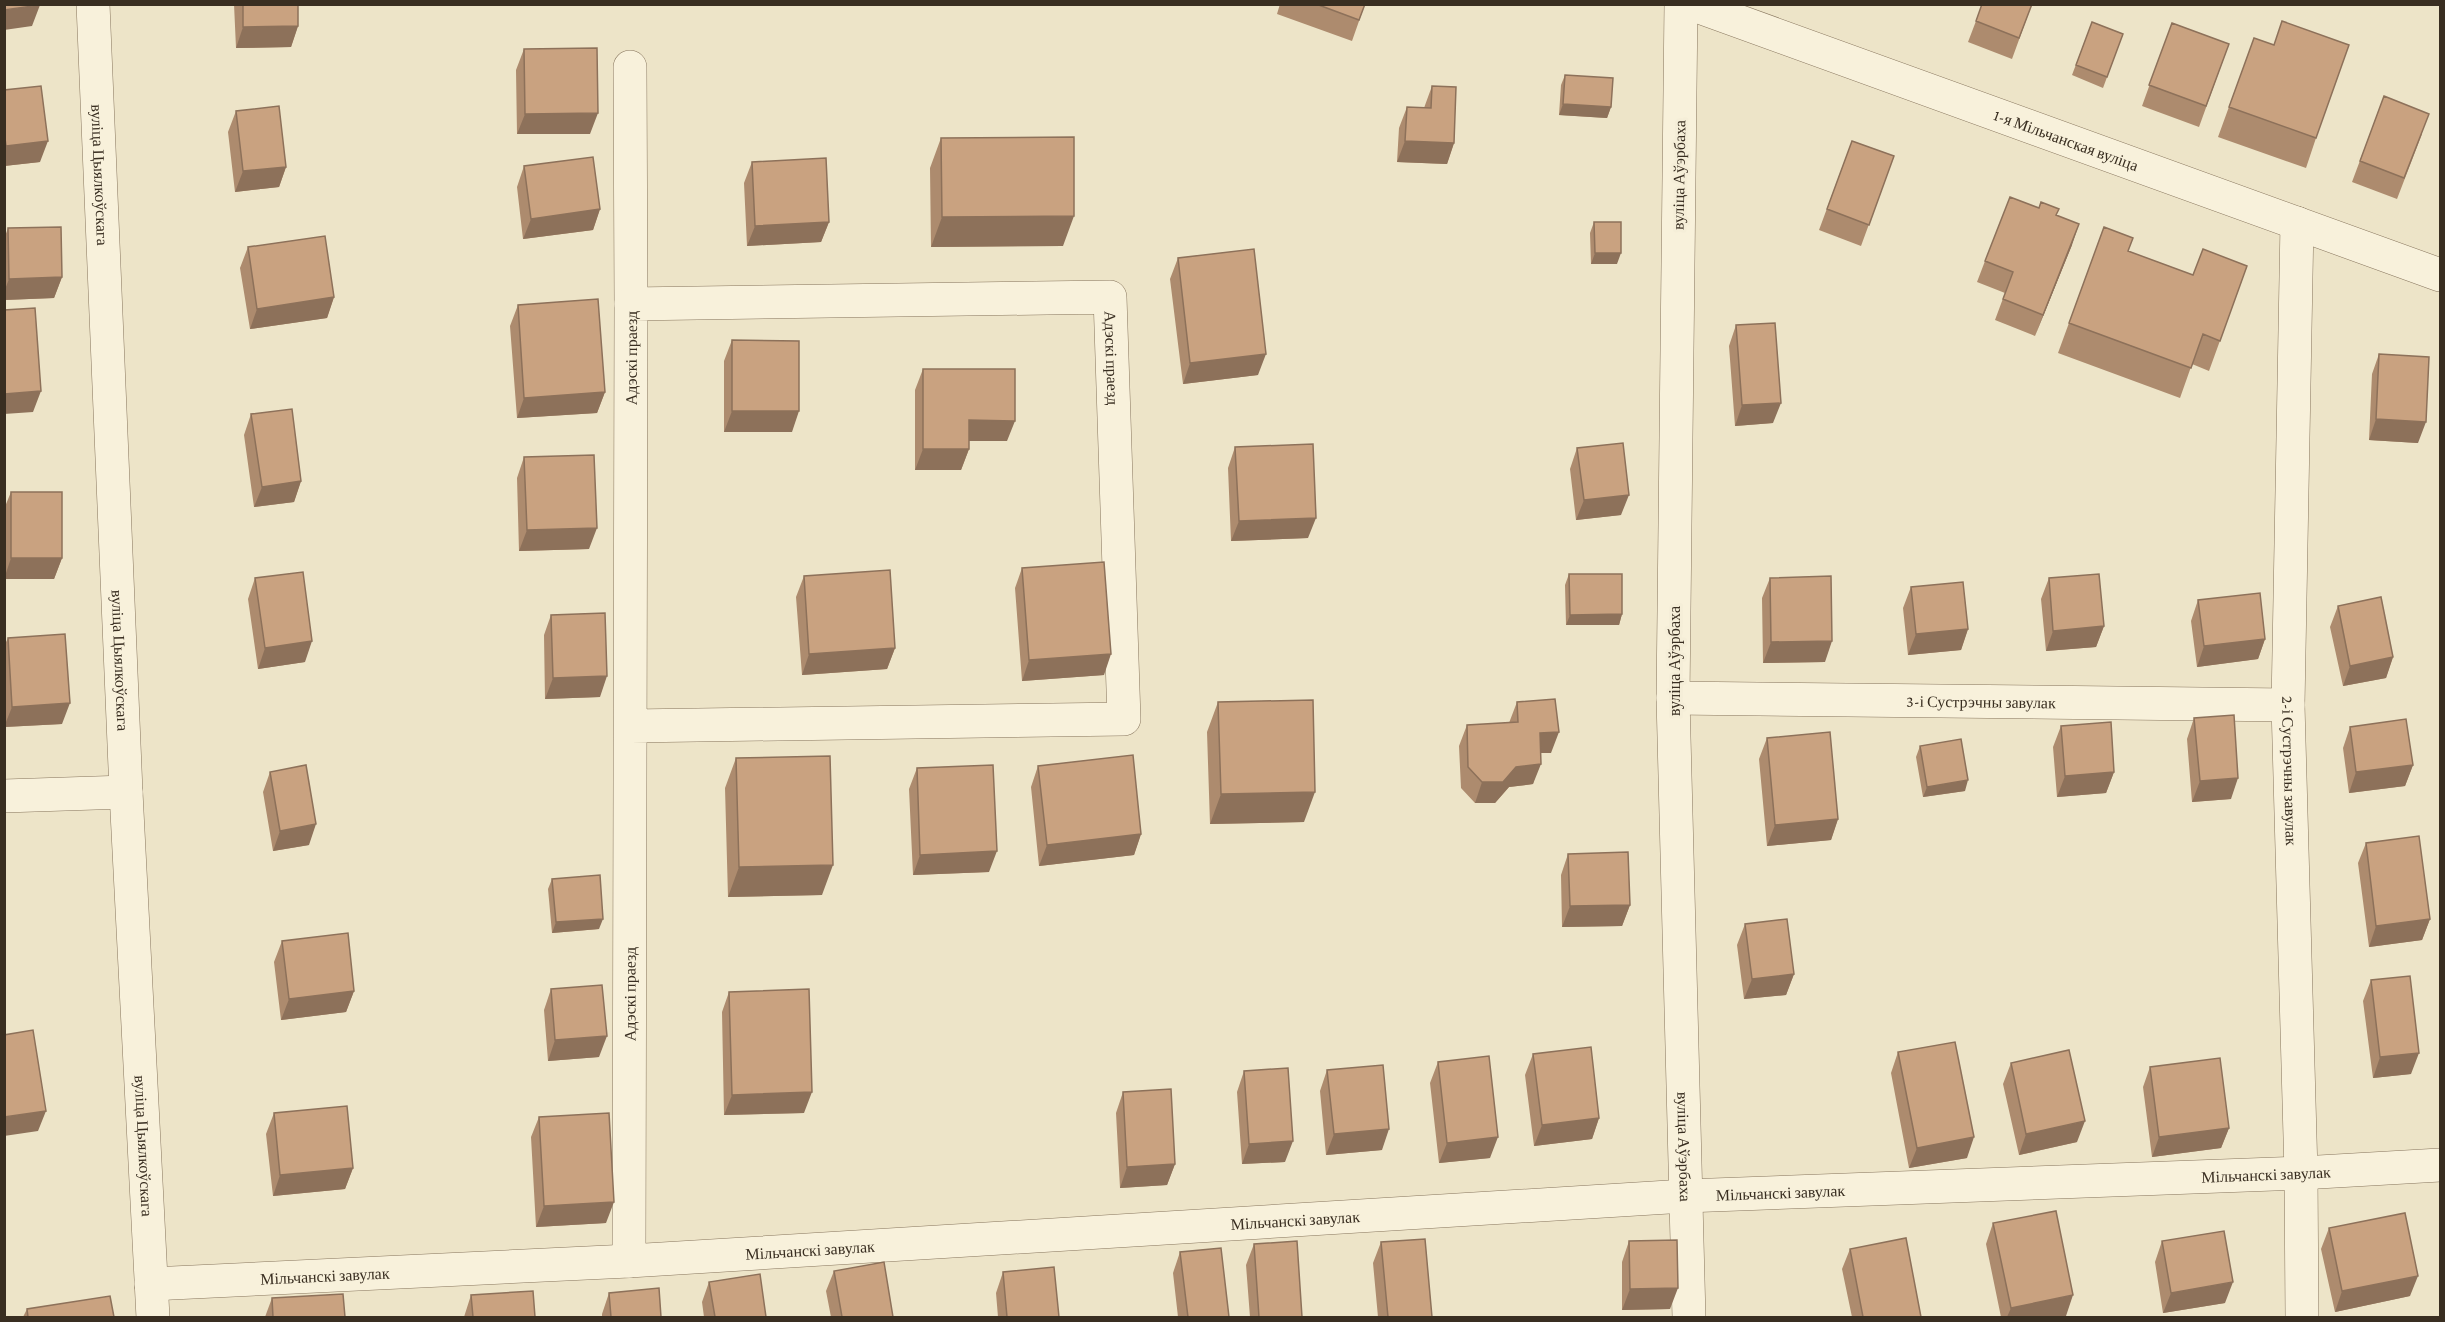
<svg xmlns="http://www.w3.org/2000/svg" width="2445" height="1322" viewBox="0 0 2445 1322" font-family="'Crimson Pro',serif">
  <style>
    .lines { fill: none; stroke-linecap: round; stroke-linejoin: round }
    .minor-casing { stroke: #88765e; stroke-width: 34 }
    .minor { stroke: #f8f1db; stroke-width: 33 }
    .wall { fill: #ad8b6e }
    .shaded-wall { fill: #8d715a }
    .building { fill: #c9a280; stroke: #8d715a; stroke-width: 1.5 }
    .labels { text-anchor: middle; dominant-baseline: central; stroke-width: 6; stroke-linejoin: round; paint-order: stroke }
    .street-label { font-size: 16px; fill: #392e21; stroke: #f5eed8 }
  </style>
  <rect width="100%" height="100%" fill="#ede4c8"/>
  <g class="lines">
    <g class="minor-casing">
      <g id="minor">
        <path id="s1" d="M93 4 126 792 153 1318"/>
        <path id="s2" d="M1681 4 1673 698 1689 1318"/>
        <path id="s3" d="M1691 4 2440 275"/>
        <path d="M630 67 631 304"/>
        <path id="s4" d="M2297 223 2288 705 2301 1173 2302 1318"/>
        <path id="s5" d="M1673 698 2288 705"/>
        <path d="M4 796 126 792"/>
        <path id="s6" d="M629 1261 631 304 1110 297 1124 719 631 726"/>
        <path id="s7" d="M151 1284 629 1261 1685 1196 2301 1173 2440 1165"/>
      </g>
    </g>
    <use href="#minor" class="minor"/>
  </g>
  <path class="wall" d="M234 4H298V26L291 47 236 48Z
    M1280 4H1365L1352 41 1277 14Z
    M2032 4 2012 59 1968 42 1976 21Z
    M2282 21 2316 138 2306 168 2218 137 2254 38 2274 45Z
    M2092 22 2123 34 2103 88 2072 75Z
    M2172 23 2229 44 2199 127 2142 106Z
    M524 49 590 134H517L516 70Z
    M1565 75 1611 107 1607 118 1559 115 1561 85Z
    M1432 86 1454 143 1447 164 1397 162 1399 128 1407 107 1424 108Z
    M4 90 40 162 4 166Z
    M2384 96 2422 134 2397 199 2352 182Z
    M236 111 286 167 279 187 235 192 228 132Z
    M941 138 1063 246 931 247 930 168Z
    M1852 141 1894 156 1861 246 1819 230Z
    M752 162 829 222 821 242 747 246 744 183Z
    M524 166 600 209 593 230 523 239 517 187Z
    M2056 216 2072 245 2035 336 1995 320 2005 293 1977 282 1985 261Z
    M1594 222 1617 264H1591L1590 233Z
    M2104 227 2128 252 2193 275 2247 266 2209 371 2192 364 2180 398 2058 353Z
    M8 228 62 277 54 298 4 300V239Z
    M248 247 334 297 327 318 250 329 240 268Z
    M1178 258 1258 375 1183 384 1170 279Z
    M518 305 605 392 597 413 517 418 510 326Z
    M1736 325 1773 423 1735 426 1729 346Z
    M732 340 792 432H724V361Z
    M2379 354 2418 443 2369 440 2372 374Z
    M923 369 1007 441H969V449L961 470H915V390Z
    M251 414 301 481 294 502 254 507 244 435Z
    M1235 447 1308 538 1231 541 1228 468Z
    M1577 448 1621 515 1576 520 1570 469Z
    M524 457 589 549 519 551 517 478Z
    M11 492 62 558 54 579H4V509Z
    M1022 568 1104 675 1022 681 1015 588Z
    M1569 574 1622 614 1619 625H1566L1565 585Z
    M804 576 895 648 887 669 802 675 796 597Z
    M255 578 305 662 258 669 248 599Z
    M1770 578 1825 662 1763 663 1762 598Z
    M2049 578 2104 626 2096 647 2046 651 2041 599Z
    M1911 587 1968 629 1961 650 1908 655 1903 608Z
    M2198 600 2265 639 2258 659 2197 667 2191 621Z
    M2338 606 2393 657 2386 678 2343 686 2330 627Z
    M551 615 600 697 545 699 544 635Z
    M8 638 62 724 4 727V646Z
    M1218 702 1304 822 1210 824 1207 732Z
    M1517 702 1551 753H1541L1533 784 1509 787 1495 803H1475L1461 788 1459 746 1467 725 1509 723Z
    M2194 718 2231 799 2192 802 2187 739Z
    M2061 726 2114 772 2106 793 2057 797 2053 747Z
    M2350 727 2413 765 2405 786 2349 793 2343 748Z
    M1767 738 1838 819 1831 840 1767 846 1759 759Z
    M1920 746 1965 791 1923 797 1916 757Z
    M736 758 822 895 728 897 725 788Z
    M1038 766 1141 834 1134 855 1039 866 1031 787Z
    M917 768 989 872 913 875 909 789Z
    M270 772 309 845 273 851 263 792Z
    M2366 843 2430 919 2422 940 2369 947 2358 863Z
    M1568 854 1630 905 1622 926 1562 927 1561 875Z
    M552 879 599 929 552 933 548 889Z
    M1745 924 1794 974 1786 995 1744 999 1737 945Z
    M282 941 354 991 346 1012 281 1020 274 962Z
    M2371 980 2411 1074 2373 1078 2363 1001Z
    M551 989 599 1057 548 1061 544 1010Z
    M729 992 804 1113 724 1115 722 1012Z
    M1898 1052 1967 1158 1909 1168 1891 1073Z
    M1533 1054 1599 1118 1592 1139 1534 1146 1525 1075Z
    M1438 1062 1490 1158 1439 1163 1430 1083Z
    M2011 1063 2077 1142 2019 1155 2003 1084Z
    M2150 1067 2229 1128 2221 1148 2152 1157 2143 1087Z
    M1327 1070 1382 1150 1326 1155 1320 1091Z
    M1244 1071 1285 1162 1242 1164 1237 1092Z
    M1123 1092 1175 1164 1167 1185 1120 1188 1116 1113Z
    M274 1113 353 1168 345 1189 273 1196 266 1134Z
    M539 1117 606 1223 536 1227 531 1137Z
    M1993 1223 2066 1316 2058 1317H2001L1986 1244Z
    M2329 1228 2410 1296 2335 1312 2321 1249Z
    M1629 1241 1670 1309 1622 1310V1262Z
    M2162 1241 2225 1303 2163 1313 2155 1262Z
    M1381 1242 1432 1317H1378L1373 1263Z
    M1254 1244 1302 1317H1250L1246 1265Z
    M1850 1249 1921 1317H1852L1842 1269Z
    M1180 1252 1229 1317H1178L1173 1273Z
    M834 1271 893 1317H831L826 1291Z
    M1003 1272 1059 1317H998L996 1293Z
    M709 1282 766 1317H704L702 1302Z
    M609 1293 661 1317H602V1314Z
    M471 1295 535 1317H464Z
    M272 1298 345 1317H265Z
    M27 1309 114 1317H23Z"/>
  <path class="shaded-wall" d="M40 5 32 26 4 30V10Z
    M298 26 291 47 236 48 243 27Z
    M1563 104 1611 107 1607 118 1559 115Z
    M598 113 590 134H517L525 114Z
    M48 141 40 162 4 166V151L6 146Z
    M1405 141 1454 143 1447 164 1397 162Z
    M286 167 279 187 235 192 243 171Z
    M600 209 593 230 523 239 531 219Z
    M1074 216 1063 246 931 247 942 217Z
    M829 222 821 242 747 246 755 226Z
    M2079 224 2072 245 2035 336 2043 315Z
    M1595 253H1621L1617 264H1591Z
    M62 277 54 298 4 300V292L9 279Z
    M334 297 327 318 250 329 257 309Z
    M1266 354 1258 375 1183 384 1190 363Z
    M41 391 33 412 4 414V394Z
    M605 392 597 413 517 418 524 398Z
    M1781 403 1773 423 1735 426 1742 405Z
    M732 411H799L792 432H724Z
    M2376 419 2426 422 2418 443 2369 440Z
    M969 420 1015 421 1007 441H961Z
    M923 449H969L961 470H915Z
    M301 481 294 502 254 507 262 487Z
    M1629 495 1621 515 1576 520 1584 500Z
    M1316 518 1308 538 1231 541 1239 521Z
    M597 528 589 549 519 551 527 530Z
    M11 558H62L54 579H4Z
    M1622 614 1619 625H1566L1570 615Z
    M2104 626 2096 647 2046 651 2053 631Z
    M1968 629 1961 650 1908 655 1916 634Z
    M2265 639 2258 659 2197 667 2204 646Z
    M312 641 305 662 258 669 265 648Z
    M1832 641 1825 662 1763 663 1771 642Z
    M895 648 887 669 802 675 809 654Z
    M1111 654 1104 675 1022 681 1029 660Z
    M2393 657 2386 678 2343 686 2350 666Z
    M607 676 600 697 545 699 553 678Z
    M70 703 62 724 4 727 12 707Z
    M1559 732 1551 753H1532L1540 733Z
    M1541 764 1533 784 1509 787 1495 803H1475L1482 782 1516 767Z
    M2413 765 2405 786 2349 793 2356 772Z
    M2114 772 2106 793 2057 797 2065 776Z
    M2238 778 2231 799 2192 802 2200 781Z
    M1968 780 1965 791 1923 797 1927 787Z
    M1315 792 1304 822 1210 824 1221 794Z
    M1838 819 1831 840 1767 846 1775 825Z
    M316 824 309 845 273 851 280 831Z
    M1141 834 1134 855 1039 866 1047 845Z
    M997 851 989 872 913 875 920 855Z
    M833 865 822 895 728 897 739 867Z
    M1630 905 1622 926 1562 927 1570 906Z
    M603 919 599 929 552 933 556 922Z
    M2430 919 2422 940 2369 947 2376 926Z
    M1794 974 1786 995 1744 999 1752 979Z
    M354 991 346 1012 281 1020 289 999Z
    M607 1036 599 1057 548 1061 555 1040Z
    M2419 1053 2411 1074 2373 1078 2380 1057Z
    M812 1092 804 1113 724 1115 732 1095Z
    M46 1111 38 1131 4 1136V1117Z
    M1599 1118 1592 1139 1534 1146 1542 1125Z
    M2085 1121 2077 1142 2019 1155 2026 1134Z
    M2229 1128 2221 1148 2152 1157 2159 1137Z
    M1389 1129 1382 1150 1326 1155 1334 1134Z
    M1498 1137 1490 1158 1439 1163 1447 1143Z
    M1974 1137 1967 1158 1909 1168 1917 1148Z
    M1293 1141 1285 1162 1242 1164 1249 1144Z
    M1175 1164 1167 1185 1120 1188 1127 1167Z
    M353 1168 345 1189 273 1196 280 1175Z
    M614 1202 606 1223 536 1227 544 1206Z
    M2418 1276 2410 1296 2335 1312 2342 1291Z
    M2233 1282 2225 1303 2163 1313 2171 1293Z
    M1678 1288 1670 1309 1622 1310 1630 1289Z
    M2073 1295 2066 1316 2058 1317H2007L2011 1308Z"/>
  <path class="building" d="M4 4H39L40 5 4 10Z
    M243 4H298V26L243 27Z
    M1316 4H1365L1359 20Z
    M1982 4H2032L2019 38 1976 21Z
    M2282 21 2349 45 2316 138 2229 107 2254 38 2274 45Z
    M2092 22 2123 34 2107 77 2076 65Z
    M2172 23 2229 44 2206 106 2149 85Z
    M597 48 598 113 525 114 524 49Z
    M1565 75 1613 78 1611 107 1563 104Z
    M41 86 48 141 6 146 4 131V90Z
    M1432 86 1456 87 1454 143 1405 141 1407 107 1431 108Z
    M2384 96 2429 114 2404 178 2360 161Z
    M279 106 286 167 243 171 236 111Z
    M1074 137V216L942 217 941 138Z
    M1852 141 1894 156 1869 225 1827 209Z
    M593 157 600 209 531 219 524 166Z
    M826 158 829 222 755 226 752 162Z
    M2010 197 2039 208 2041 202 2059 209 2056 215 2079 224 2043 315 2003 299 2013 272 1985 261Z
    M1594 222H1621V253H1595Z
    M61 227 62 277 9 279 8 228Z
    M2104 227 2133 238 2128 251 2193 275 2203 249 2247 266 2220 341 2203 334 2191 368 2069 323Z
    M325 236 334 297 257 309 248 247Z
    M1254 249 1266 354 1190 363 1178 258Z
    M598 299 605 392 524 398 518 305Z
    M35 308 41 391 4 394V310Z
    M1775 323 1781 403 1742 405 1736 325Z
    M732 340 799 341V411H732Z
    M2379 354 2429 357 2426 422 2376 419Z
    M923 369H1015V421L969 420V449H923Z
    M292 409 301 481 262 487 251 414Z
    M1623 443 1629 495 1584 500 1577 448Z
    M1313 444 1316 518 1239 521 1235 447Z
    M594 455 597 528 527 530 524 457Z
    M11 492H62V558H11Z
    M1104 562 1111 654 1029 660 1022 568Z
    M890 570 895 648 809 654 804 576Z
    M303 572 312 641 265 648 255 578Z
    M1569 574H1622V614L1570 615Z
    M2099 574 2104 626 2053 631 2049 578Z
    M1831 576 1832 641 1771 642 1770 578Z
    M1963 582 1968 629 1916 634 1911 587Z
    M2260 593 2265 639 2204 646 2198 600Z
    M2381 597 2393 657 2350 666 2338 606Z
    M605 613 607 676 553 678 551 615Z
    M65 634 70 703 12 707 8 638Z
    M1555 699 1559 732 1540 733 1541 764 1516 767 1503 782H1482L1468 767 1467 725 1518 722 1517 702Z
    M1313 700 1315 792 1221 794 1218 702Z
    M2234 715 2238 778 2200 781 2194 718Z
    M2406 719 2413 765 2356 772 2350 727Z
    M2111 722 2114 772 2065 776 2061 726Z
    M1830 732 1838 819 1775 825 1767 738Z
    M1961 739 1968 780 1927 787 1920 746Z
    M1133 755 1141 834 1047 845 1038 766Z
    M830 756 833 865 739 867 736 758Z
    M306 765 316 824 280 831 270 772Z
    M993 765 997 851 920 855 917 768Z
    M2419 836 2430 919 2376 926 2366 843Z
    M1628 852 1630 905 1570 906 1568 854Z
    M600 875 603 919 556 922 552 879Z
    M1787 919 1794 974 1752 979 1745 924Z
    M348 933 354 991 289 999 282 941Z
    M2410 976 2419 1053 2380 1057 2371 980Z
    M602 985 607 1036 555 1040 551 989Z
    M809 989 812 1092 732 1095 729 992Z
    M33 1030 46 1111 4 1117V1035Z
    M1955 1042 1974 1137 1917 1148 1898 1052Z
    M1591 1047 1599 1118 1542 1125 1533 1054Z
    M2069 1050 2085 1121 2026 1134 2011 1063Z
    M1489 1056 1498 1137 1447 1143 1438 1062Z
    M2220 1058 2229 1128 2159 1137 2150 1067Z
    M1383 1065 1389 1129 1334 1134 1327 1070Z
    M1288 1068 1293 1141 1249 1144 1244 1071Z
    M1171 1089 1175 1164 1127 1167 1123 1092Z
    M347 1106 353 1168 280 1175 274 1113Z
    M609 1113 614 1202 544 1206 539 1117Z
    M2056 1211 2073 1295 2011 1308 1993 1223Z
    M2405 1213 2418 1276 2342 1291 2329 1228Z
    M2224 1231 2233 1282 2171 1293 2162 1241Z
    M1906 1238 1921 1317H1863L1850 1249Z
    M1425 1239 1432 1317H1388L1381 1242Z
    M1677 1240 1678 1288 1630 1289 1629 1241Z
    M1297 1241 1302 1317H1259L1254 1244Z
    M1221 1248 1229 1317H1188L1180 1252Z
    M884 1262 893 1317H842L834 1271Z
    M1054 1267 1059 1317H1007L1003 1272Z
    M760 1274 766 1317H715L709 1282Z
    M659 1288 661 1317H611L609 1293Z
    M533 1291 535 1317H473L471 1295Z
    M343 1294 345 1317H273L272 1298Z
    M110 1296 114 1317H28L27 1309Z"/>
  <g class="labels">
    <g class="street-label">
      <text stroke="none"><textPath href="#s3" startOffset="399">1-я Мільчанская вуліца</textPath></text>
      <text transform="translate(1679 175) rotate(-89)">вуліца Аўэрбаха</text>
      <text stroke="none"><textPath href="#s1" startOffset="171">вуліца Цыялкоўскага</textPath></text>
      <text stroke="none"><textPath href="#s6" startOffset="1497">Адэскі праезд</textPath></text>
      <text stroke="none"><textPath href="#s6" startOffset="903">Адэскі праезд</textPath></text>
      <text stroke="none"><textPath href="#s1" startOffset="657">вуліца Цыялкоўскага</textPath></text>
      <text transform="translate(1674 661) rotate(-90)">вуліца Аўэрбаха</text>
      <text stroke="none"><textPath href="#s5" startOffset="308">3-і Сустрэчны завулак</textPath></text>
      <text stroke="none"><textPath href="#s4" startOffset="548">2-і Сустрэчны завулак</textPath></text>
      <text stroke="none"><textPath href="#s6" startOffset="267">Адэскі праезд</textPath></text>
      <text stroke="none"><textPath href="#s1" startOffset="1143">вуліца Цыялкоўскага</textPath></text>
      <text stroke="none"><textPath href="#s2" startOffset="1143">вуліца Аўэрбаха</textPath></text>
      <text stroke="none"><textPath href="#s7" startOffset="2118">Мільчанскі завулак</textPath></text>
      <text stroke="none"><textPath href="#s7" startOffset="1632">Мільчанскі завулак</textPath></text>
      <text stroke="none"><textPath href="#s7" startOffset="1146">Мільчанскі завулак</textPath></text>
      <text stroke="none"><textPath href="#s7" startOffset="660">Мільчанскі завулак</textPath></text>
      <text stroke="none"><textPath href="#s7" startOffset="174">Мільчанскі завулак</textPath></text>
    </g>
  </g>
  <rect width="2445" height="1322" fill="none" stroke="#392e21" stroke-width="12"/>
</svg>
